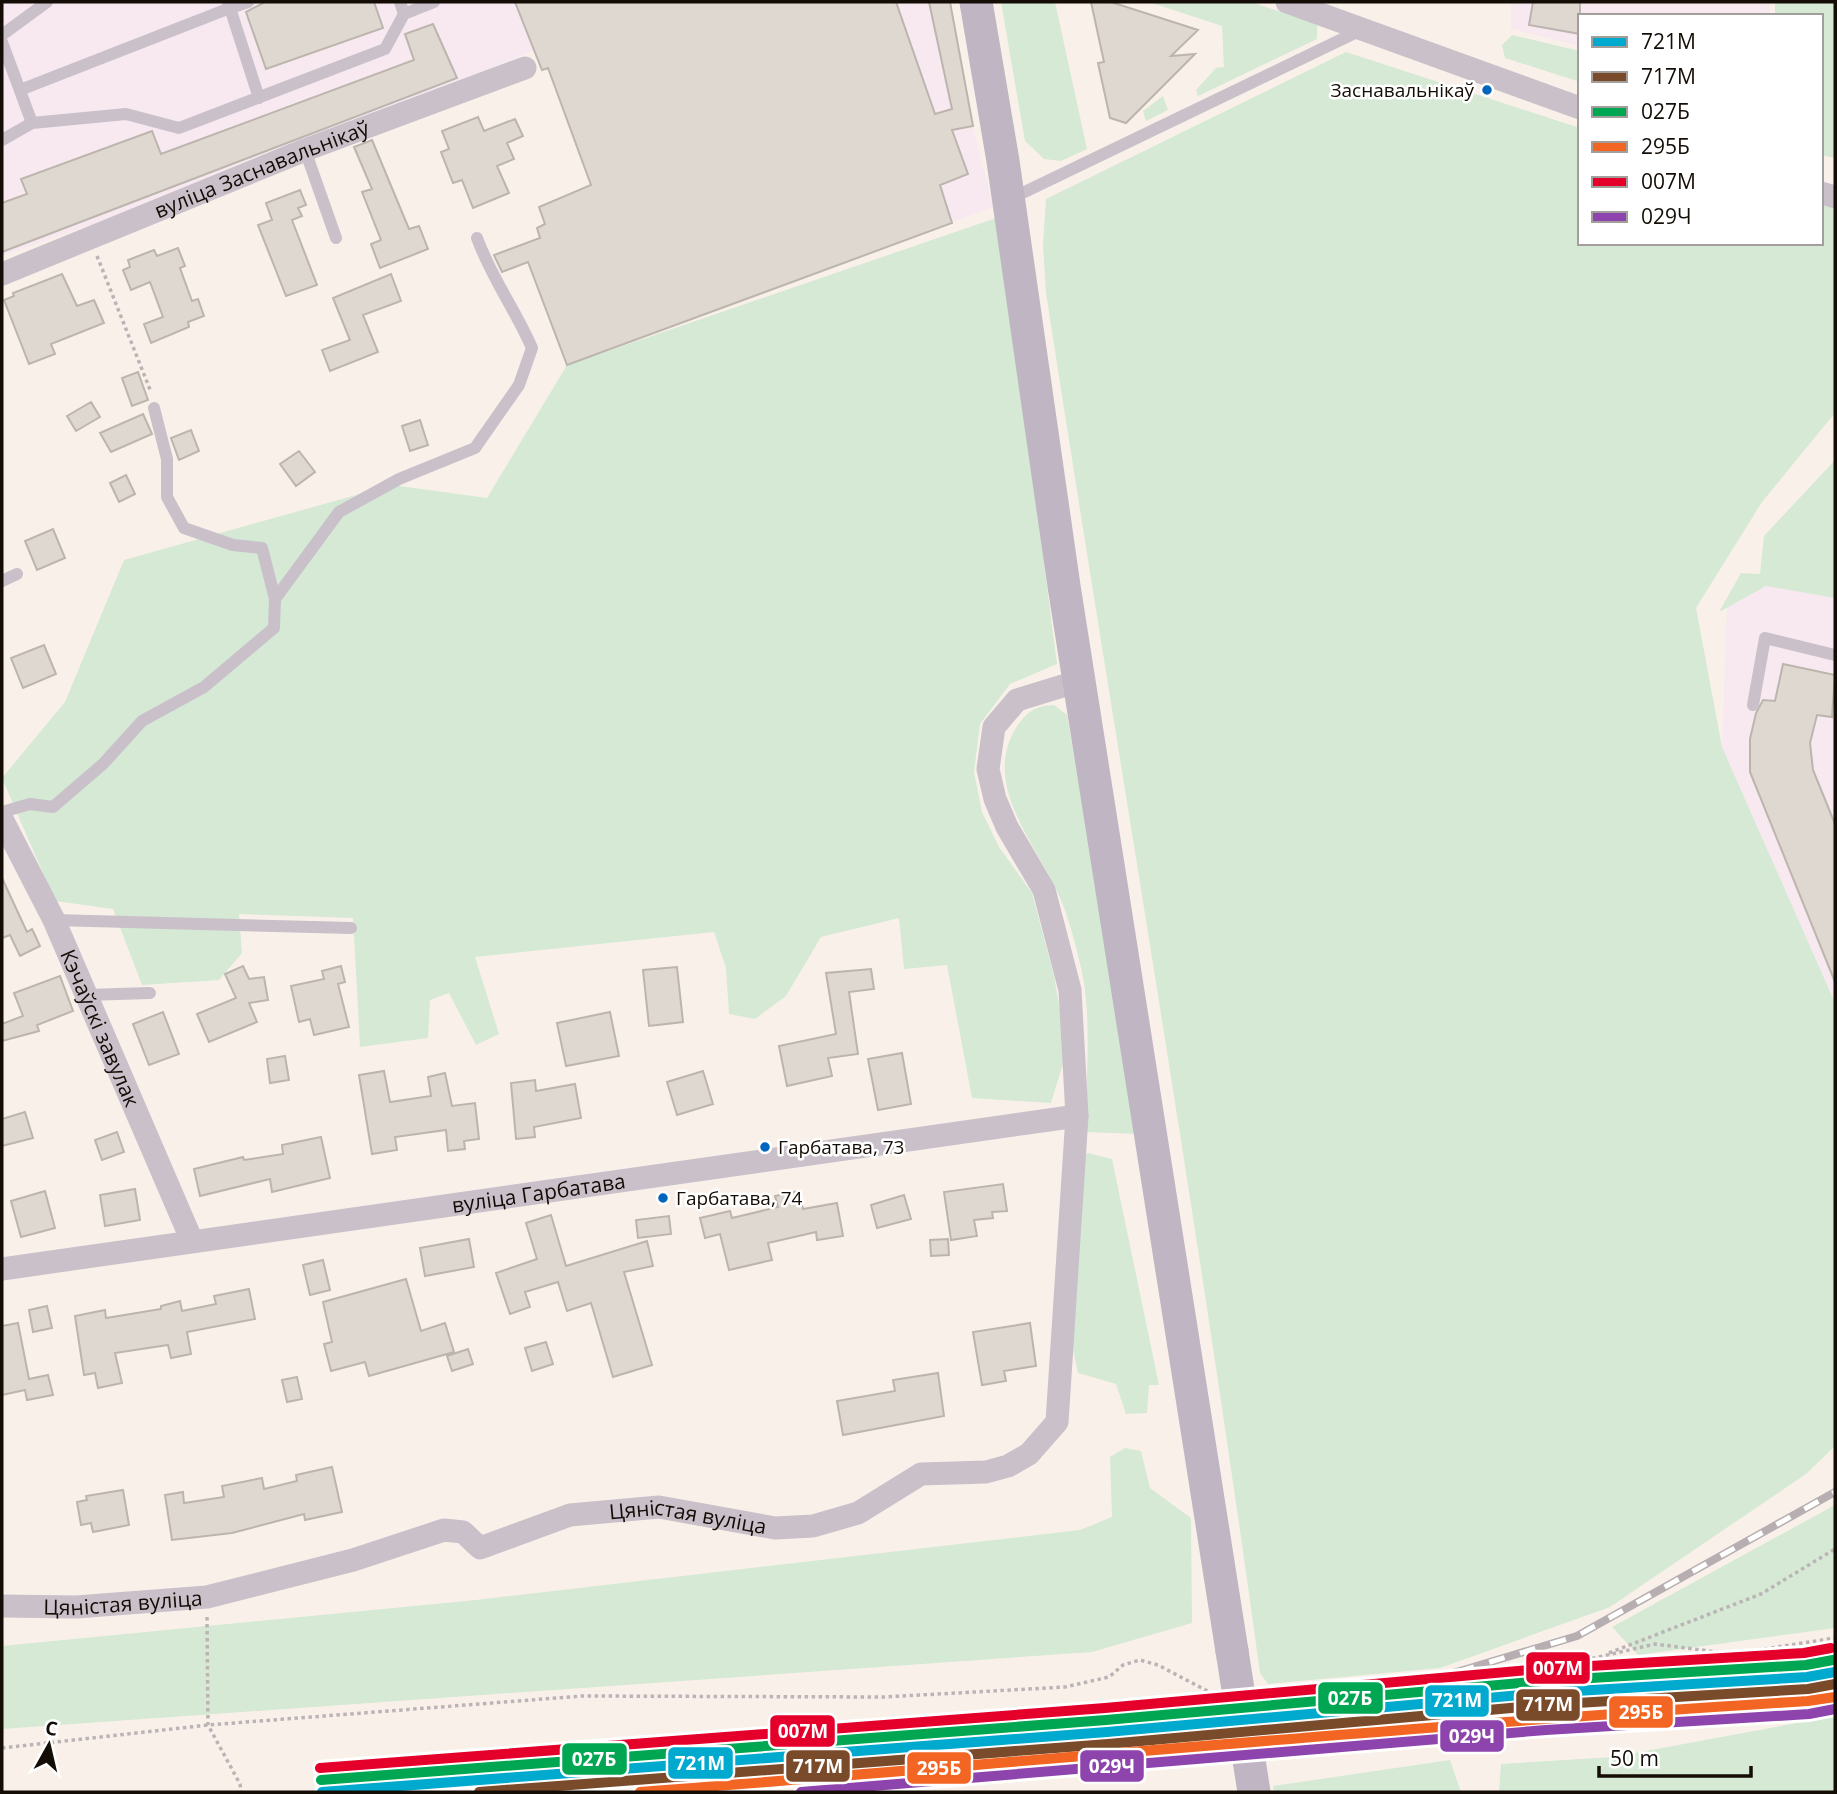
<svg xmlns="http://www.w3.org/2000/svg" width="1837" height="1794" viewBox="0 0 1837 1794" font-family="'Open Sans',sans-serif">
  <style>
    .industrial { fill: #f7e9ef }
    .green { fill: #d5e9d5 }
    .building { fill: #dfd8d0; stroke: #bcb5ae; stroke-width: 2 }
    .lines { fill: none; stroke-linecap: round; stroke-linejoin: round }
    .path { stroke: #bbb4b7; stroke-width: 3.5; stroke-dasharray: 3.5 3.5; stroke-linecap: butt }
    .lane { stroke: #c9c0ca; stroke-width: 12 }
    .street { stroke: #c9c0ca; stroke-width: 23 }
    .secondary { stroke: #bfb5c3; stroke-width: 33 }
    .rail-casing { stroke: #b6aeb0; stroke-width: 8 }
    .rail { stroke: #fff; stroke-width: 5; stroke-dasharray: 16; stroke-linecap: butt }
    .secondary-bridge { stroke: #bfb5c3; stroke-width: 33 }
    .rail-1-casing { stroke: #fff; stroke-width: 16 }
    .rail-2-casing { stroke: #fff; stroke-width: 16 }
    .rail-3-casing { stroke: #fff; stroke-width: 16 }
    .rail-4-casing { stroke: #fff; stroke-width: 16 }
    .rail-5-casing { stroke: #fff; stroke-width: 16 }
    .rail-6-casing { stroke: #fff; stroke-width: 16 }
    .rail-1 { stroke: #00a9ce; stroke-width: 10 }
    .rail-2 { stroke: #7a4b2a; stroke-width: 10 }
    .rail-3 { stroke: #00a651; stroke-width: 10 }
    .rail-4 { stroke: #f26522; stroke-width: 10 }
    .rail-5 { stroke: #e4002b; stroke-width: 10 }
    .rail-6 { stroke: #8e44ad; stroke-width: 10 }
    .bus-dot { fill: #0065bd; stroke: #fff; stroke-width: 2.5 }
    .labels { text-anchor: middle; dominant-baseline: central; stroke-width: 5; stroke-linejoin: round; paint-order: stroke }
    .bus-label { font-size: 19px; fill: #140d06; stroke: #fff; text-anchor: start }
    .street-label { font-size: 21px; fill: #140d06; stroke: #fff }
    .line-badge { stroke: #fff; stroke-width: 2.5 }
    .badge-label { font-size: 19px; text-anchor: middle; font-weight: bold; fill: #fff }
  </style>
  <rect width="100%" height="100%" fill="#f9f1e9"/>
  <path class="industrial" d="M2 2H950L973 126 993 207 567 365 537 287 553 282 545 224 539 207 591 185 548 69 542 70 533 51 175 196 2 256Z
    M1511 2H1770V16H1580V46L1511 29Z
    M1766 585 1835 598V702L1832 716 1835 717V1003L1722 747 1727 604Z"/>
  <path class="green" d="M1001 2H1055L1087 149 1061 161 1044 159 1025 141Z
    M1149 2H1251L1317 24V39L1198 96 1196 90 1216 68 1224 67 1222 26Z
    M1775 2H1835V158L1821 155V16H1775Z
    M1512 35 1580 51V82L1505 58 1502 45Z
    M1346 52 1580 128V243H1821V205L1835 209 1834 414 1762 502 1696 608 1722 747 1835 1003V1446L1806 1474 1610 1607 1440 1668 1268 1684 1260 1673C1197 1212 1117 753 1046 293L1043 245 1046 199Z
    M1163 96 1168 110 1146 121 1143 111Z
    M999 217 1057 664 1010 684 980 724 974 772 982 812 999 847 1032 893 1054 976 1067 1050 1051 1103 972 1098 947 965 904 969 899 918 821 937 786 996 755 1019 729 1014 726 968 714 932 475 957 499 1034 476 1045 449 993 430 1000 428 1038 360 1047 353 918 239 914 242 953 219 980 142 985 113 909 55 901 2 778 65 702 124 560 392 485 487 498 567 365Z
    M1835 460V598L1766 586 1719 612 1741 573 1760 574 1764 536Z
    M1054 705 1067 715 1138 1134 1085 1132C1086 1083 1092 1019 1082 972 1077 950 1071 926 1063 905 1043 851 979 788 1016 728 1026 712 1035 706 1054 705Z
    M1088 1153 1112 1159 1159 1385H1149L1147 1413 1126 1414 1116 1384 1078 1373 1069 1330 1078 1160Z
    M1125 1448 1141 1451 1150 1488 1191 1518 1192 1623 1092 1652 2 1729V1646L476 1600 1080 1530 1112 1517 1110 1457Z
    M1835 1505V1628L1638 1655 1612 1627Z
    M1835 1716V1792H1499L1501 1764 1613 1757Z
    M1450 1760 1461 1792H1274L1273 1786Z"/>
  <path class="building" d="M265 2H374L383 28 266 69 246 12Z
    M515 2H896L935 114 952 109 929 2H950L973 126 952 130 968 174 940 185 952 223 567 365 528 262 502 272 494 255 540 238 537 228 545 224 539 207 591 185 548 68 542 70Z
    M1091 2H1111L1198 30 1171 56 1195 54 1126 123 1110 118 1098 63 1104 62Z
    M1533 2H1580V34L1529 25Z
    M433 24 457 78 2 252V203L27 194 21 179 152 131 161 154 414 60 405 34Z
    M478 117 484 131 515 119 523 136 507 143 514 159 497 166 509 193 473 208 462 180 453 183 441 152 449 149 442 131Z
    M372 140 409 229 419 226 428 249 380 268 371 244 381 240 362 192 372 189 354 147Z
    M300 190 306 205 298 208 302 216 292 220 317 285 286 296 258 225 272 220 266 203Z
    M178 248 185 266 180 268 192 301 198 299 204 316 188 322 189 327 151 343 144 324 163 317 150 282 131 290 123 270 130 267 128 260 154 250 157 256Z
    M62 274 77 306 94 300 104 323 51 344 55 354 29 364 4 300 14 296 13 293Z
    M391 274 401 301 363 315 378 352 330 371 322 350 350 340 333 298Z
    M138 372 148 400 132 406 122 378Z
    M91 402 100 417 76 431 67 416Z
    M143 414 152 434 111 452 100 433Z
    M420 420 428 445 410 451 402 426Z
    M191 430 199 451 179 460 171 438Z
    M299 451 315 472 296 486 280 464Z
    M126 475 135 494 119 502 110 483Z
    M53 529 65 558 37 570 25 541Z
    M44 645 56 674 23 688 11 658Z
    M1783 664 1835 675 1832 717 1817 715 1810 743 1813 770 1835 824V982L1750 772V739L1756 713 1763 700 1775 701Z
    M2 878 27 932 32 929 40 946 20 956 10 935 2 938Z
    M243 966 249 979 264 977 268 1000 249 1003 257 1022 209 1042 197 1014 236 998 225 974Z
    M341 966 345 982 338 984 349 1027 314 1035 310 1019 299 1022 291 986 324 979 322 971Z
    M677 967 683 1022 649 1026 643 970Z
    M871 969 874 989 849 992 858 1054 828 1058 832 1076 787 1086 779 1046 836 1034 826 973Z
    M60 976 73 1011 37 1025 39 1031 2 1041V1024L23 1016 14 993Z
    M163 1012 179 1054 149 1065 133 1024Z
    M610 1012 619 1056 566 1066 557 1023Z
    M902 1053 911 1104 878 1110 868 1059Z
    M285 1056 289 1080 270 1083 267 1059Z
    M384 1071 390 1102 431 1096 428 1077 445 1073 452 1106 475 1103 479 1139 464 1141 465 1149 448 1151 446 1130 395 1137 397 1150 372 1154 359 1075Z
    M703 1071 713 1104 677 1115 667 1082Z
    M535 1080 536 1091 575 1084 581 1118 534 1127 535 1137 516 1139 511 1083Z
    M25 1112 33 1138 2 1146V1119Z
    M117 1132 124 1152 102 1160 95 1140Z
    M321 1137 330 1178 272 1192 270 1179 200 1196 194 1169 243 1157 244 1160 283 1154 282 1145Z
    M1003 1184 1007 1211 992 1212 993 1218 974 1220 977 1236 951 1240 944 1192Z
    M135 1189 140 1220 105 1226 100 1195Z
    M45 1191 55 1228 21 1237 11 1201Z
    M799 1191 803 1209 837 1203 843 1236 817 1240 816 1232 768 1243 772 1260 729 1270 720 1234 705 1238 700 1218 730 1211 732 1218 778 1207 775 1196Z
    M904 1195 911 1219 877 1228 871 1205Z
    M551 1215 566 1266 647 1241 653 1266 624 1272 652 1365 613 1377 591 1303 567 1311 558 1282 525 1292 530 1307 510 1314 496 1273 537 1259 526 1223Z
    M669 1216 671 1234 638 1238 636 1220Z
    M469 1239 474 1267 425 1276 420 1248Z
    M948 1239 949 1255 931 1256 930 1240Z
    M323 1260 330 1290 310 1295 303 1265Z
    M406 1279 421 1331 445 1323 454 1352 369 1376 365 1362 331 1371 324 1344 332 1342 323 1302Z
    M249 1289 255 1319 187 1332 191 1354 171 1358 168 1345 115 1353 122 1383 98 1388 95 1373 84 1375 75 1316 105 1310 106 1318 161 1309V1306L180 1301 182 1311 216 1304 214 1296Z
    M47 1306 52 1328 33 1332 29 1310Z
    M18 1323 29 1379 48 1375 53 1395 27 1400 25 1390 2 1395V1326Z
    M1030 1323 1036 1366 1004 1371 1006 1381 982 1385 973 1332Z
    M546 1342 553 1364 532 1371 525 1348Z
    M468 1349 473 1364 452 1371 447 1356Z
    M938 1373 944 1416 843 1435 837 1401 895 1391 893 1380Z
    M297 1377 302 1399 287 1402 282 1380Z
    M332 1467 342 1512 305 1520 304 1514 232 1533 172 1540 165 1495 183 1492 184 1503 224 1497 222 1486 262 1478 264 1489 297 1481 296 1475Z
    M123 1490 129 1525 93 1532 91 1523 81 1525 77 1502 87 1500 86 1496Z"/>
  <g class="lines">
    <path class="path" d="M97 256 151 392
      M207 1617 208 1725 240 1784 241 1792
      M1609 1653 1761 1594 1835 1549
      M1265 1692 1484 1674 1577 1662 1655 1644 1732 1654 1835 1638
      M2 1748 208 1725 582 1696 884 1697 1065 1687 1109 1677 1123 1665 1140 1660 1158 1665 1213 1694"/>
    <path class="lane" d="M228 2 230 8 248 2
      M404 14 434 2
      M2 35 47 2
      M2 42 32 123 2 140
      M20 90 230 8 259 98
      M32 123 126 114 179 128 385 49 404 14 400 2
      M305 150 336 238
      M1012 198 1361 30
      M154 408 167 459V497L184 528 233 545 262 548 275 599
      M2 581 17 574
      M1753 705 1765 638 1835 655
      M2 812 30 804 53 807 103 764 142 721 204 687 274 628 275 599 339 512 399 479 475 448 519 385 532 348C515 309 492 279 477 238
      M54 920 351 928
      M86 995 150 993"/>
    <g class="street">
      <path d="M1287 2 1580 108"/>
      <path d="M1821 193 1835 197"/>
      <path id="s1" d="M2 274 305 150 525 68"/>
      <path id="s2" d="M2 819 54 920 192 1241"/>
      <path id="s3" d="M2 1269 1077 1116"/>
      <path id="s4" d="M2 1606 76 1607 207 1597 353 1560 444 1530 463 1532 480 1548 570 1515 659 1507 775 1528 813 1526 858 1513 921 1474 986 1472 1008 1466 1029 1454 1057 1422 1077 1116 1070 990 1044 890 1007 827 995 799 988 769 994 727 1017 700 1079 681"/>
    </g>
    <path class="secondary" d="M976 2 1003 161 1064 586 1232 1651"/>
    <g class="rail-casing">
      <path id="rail" d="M601 1770 706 1752 1306 1698 1440 1677 1577 1636 1835 1492
        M396 1792 428 1784"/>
    </g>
    <use href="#rail" class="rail"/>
    <path class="secondary-bridge" d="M1232 1651 1254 1792"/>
    <g class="rail-1-casing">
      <path id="rail-1" d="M322 1792 1107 1732 1543 1693 1807 1677 1835 1672"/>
    </g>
    <g class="rail-2-casing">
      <path id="rail-2" d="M479 1792 1108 1744 1544 1705 1808 1689 1835 1684"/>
    </g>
    <g class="rail-3-casing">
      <path id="rail-3" d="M321 1780 1106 1720 1542 1681 1806 1665 1833 1660"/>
    </g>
    <g class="rail-4-casing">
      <path id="rail-4" d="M640 1792C1030 1762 1419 1725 1808 1701L1835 1697"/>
    </g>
    <g class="rail-5-casing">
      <path id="rail-5" d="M320 1768 1105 1708 1541 1669 1804 1653 1831 1648"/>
    </g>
    <g class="rail-6-casing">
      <path id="rail-6" d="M801 1792 1546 1730 1809 1714 1835 1709"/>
    </g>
    <use href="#rail-1" class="rail-1"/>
    <use href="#rail-2" class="rail-2"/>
    <use href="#rail-3" class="rail-3"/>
    <use href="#rail-4" class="rail-4"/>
    <use href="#rail-5" class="rail-5"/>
    <use href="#rail-6" class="rail-6"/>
  </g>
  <g class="bus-dot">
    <circle cx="1487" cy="90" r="6"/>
    <circle cx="765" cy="1147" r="6"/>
    <circle cx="663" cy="1198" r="6"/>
  </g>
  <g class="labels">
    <g class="bus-label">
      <text x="1474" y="90" text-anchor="end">Заснавальнікаў</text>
      <text x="778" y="1147">Гарбатава, 73</text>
      <text x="676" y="1198">Гарбатава, 74</text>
    </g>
    <g class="street-label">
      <text stroke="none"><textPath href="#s1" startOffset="280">вуліца Заснавальнікаў</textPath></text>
      <text stroke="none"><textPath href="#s2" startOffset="231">Кэчаўскі завулак</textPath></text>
      <text stroke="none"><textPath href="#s3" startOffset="542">вуліца Гарбатава</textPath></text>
      <text stroke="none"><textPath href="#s4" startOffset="709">Цяністая вуліца</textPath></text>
      <text stroke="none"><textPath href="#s4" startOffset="121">Цяністая вуліца</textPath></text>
    </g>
  </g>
  <g class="line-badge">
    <rect x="1525" y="1651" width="66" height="34" rx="7" fill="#e4002b"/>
    <rect x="1317" y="1681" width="67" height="34" rx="7" fill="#00a651"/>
    <rect x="1424" y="1684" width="66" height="34" rx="7" fill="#00a9ce"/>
    <rect x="1515" y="1688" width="66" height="34" rx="7" fill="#7a4b2a"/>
    <rect x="1608" y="1695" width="66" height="34" rx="7" fill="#f26522"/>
    <rect x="769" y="1714" width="67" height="34" rx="7" fill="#e4002b"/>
    <rect x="1439" y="1719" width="66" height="34" rx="7" fill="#8e44ad"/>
    <rect x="561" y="1742" width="67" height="34" rx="7" fill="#00a651"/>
    <rect x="667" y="1746" width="67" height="34" rx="7" fill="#00a9ce"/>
    <rect x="785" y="1749" width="66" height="34" rx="7" fill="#7a4b2a"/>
    <rect x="1079" y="1749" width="66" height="34" rx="7" fill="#8e44ad"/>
    <rect x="906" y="1751" width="66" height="34" rx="7" fill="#f26522"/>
  </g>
  <g class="badge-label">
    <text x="1558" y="1675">007М</text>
    <text x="1350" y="1705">027Б</text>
    <text x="1457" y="1707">721М</text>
    <text x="1548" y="1711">717М</text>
    <text x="1641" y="1719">295Б</text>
    <text x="803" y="1738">007М</text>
    <text x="1472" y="1743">029Ч</text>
    <text x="594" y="1766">027Б</text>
    <text x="700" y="1770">721М</text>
    <text x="818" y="1773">717М</text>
    <text x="1112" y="1773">029Ч</text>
    <text x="939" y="1775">295Б</text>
  </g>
  <rect width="1837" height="1794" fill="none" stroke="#140d06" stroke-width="7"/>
  <rect x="1578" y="14" width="245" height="231" fill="#ffffff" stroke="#a19e9b" stroke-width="2"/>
  <rect x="1592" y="37" width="35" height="10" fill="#00a9ce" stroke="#a19e9b" stroke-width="2"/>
  <text x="1641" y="49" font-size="21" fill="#140d06">721М</text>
  <rect x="1592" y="72" width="35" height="10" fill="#7a4b2a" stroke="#a19e9b" stroke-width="2"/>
  <text x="1641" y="84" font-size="21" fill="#140d06">717М</text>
  <rect x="1592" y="107" width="35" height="10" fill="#00a651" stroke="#a19e9b" stroke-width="2"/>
  <text x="1641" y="119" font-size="21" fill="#140d06">027Б</text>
  <rect x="1592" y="142" width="35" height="10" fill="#f26522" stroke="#a19e9b" stroke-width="2"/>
  <text x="1641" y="154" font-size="21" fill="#140d06">295Б</text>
  <rect x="1592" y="177" width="35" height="10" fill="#e4002b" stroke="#a19e9b" stroke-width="2"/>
  <text x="1641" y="189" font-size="21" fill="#140d06">007М</text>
  <rect x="1592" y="212" width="35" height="10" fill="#8e44ad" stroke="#a19e9b" stroke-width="2"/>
  <text x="1641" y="224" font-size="21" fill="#140d06">029Ч</text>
  <g transform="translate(49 1745) rotate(8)" stroke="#ffffff" stroke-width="5" paint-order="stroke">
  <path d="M0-5L12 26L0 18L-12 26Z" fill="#140d06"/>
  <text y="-10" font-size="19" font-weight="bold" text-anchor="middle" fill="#140d06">С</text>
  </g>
  <path d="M1599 1766v10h152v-10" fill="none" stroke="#140d06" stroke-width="3.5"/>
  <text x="1610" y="1766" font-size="21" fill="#140d06" stroke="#ffffff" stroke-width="5" paint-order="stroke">50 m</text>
</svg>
